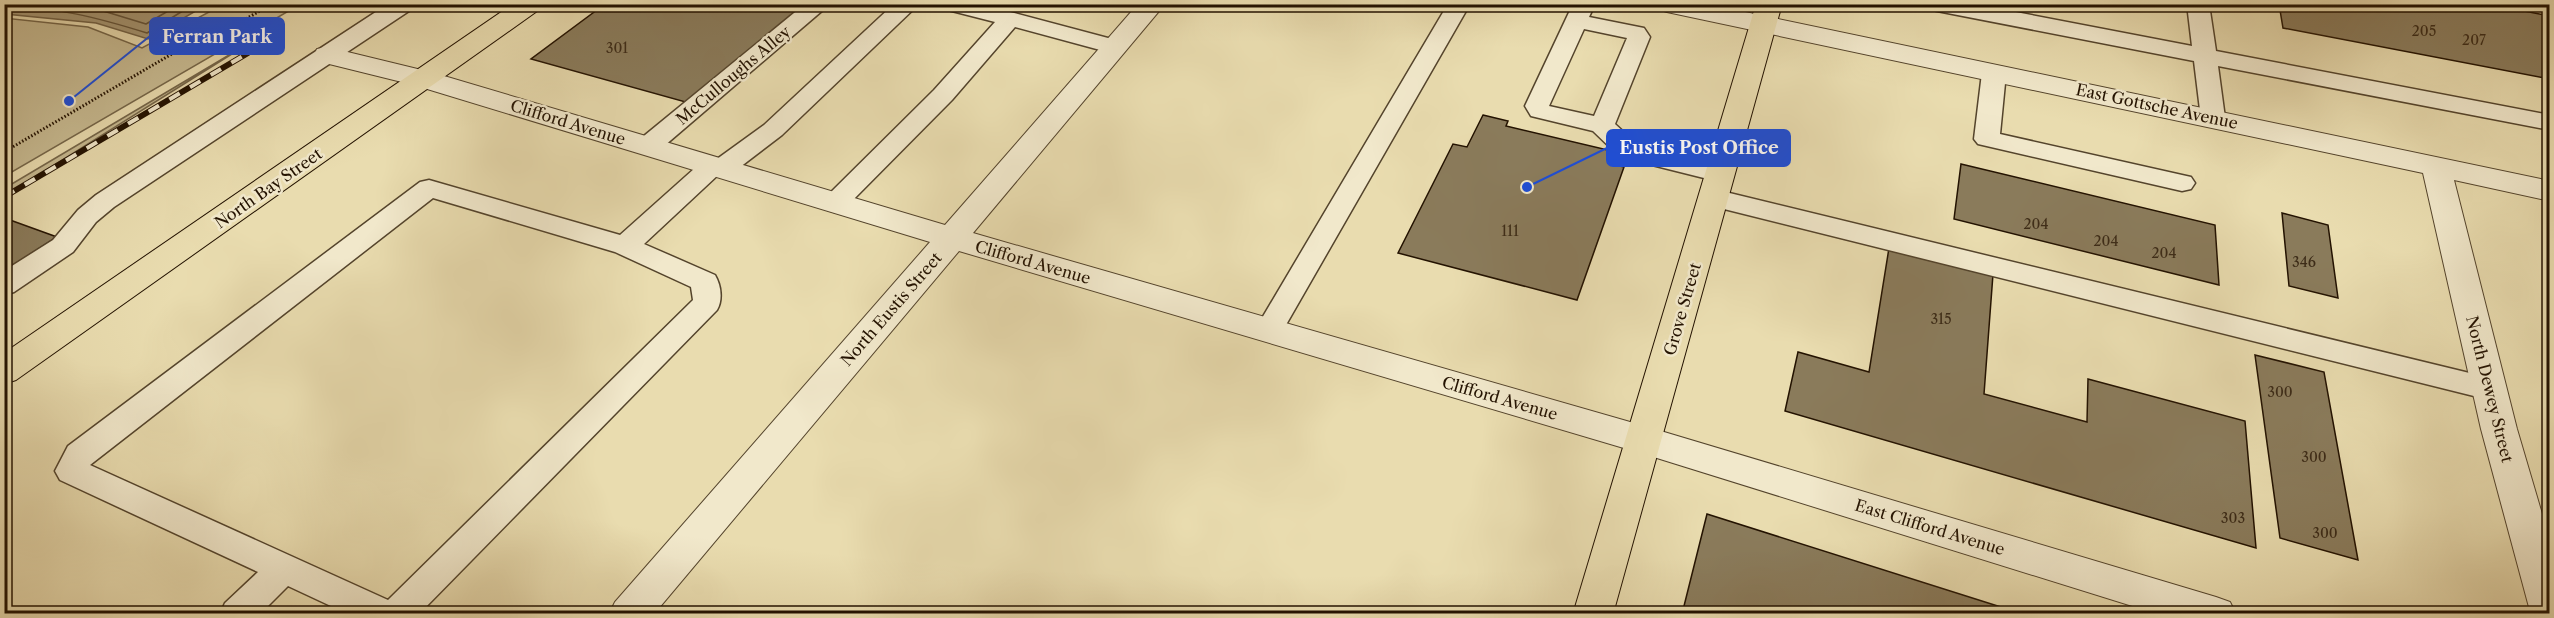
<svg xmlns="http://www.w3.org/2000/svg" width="2554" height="618" viewBox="0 0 2554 618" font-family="'Libre Caslon Text',serif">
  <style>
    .green { fill: #c7ba91; stroke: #756649; stroke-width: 1.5 }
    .water { fill: #a69774; stroke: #726246; stroke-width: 1.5 }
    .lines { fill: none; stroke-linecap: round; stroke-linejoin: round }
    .shore { stroke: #64543a; stroke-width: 1.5 }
    .building { fill: #8a7b5b; stroke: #231201; stroke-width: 1.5 }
    .service-casing { stroke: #54442c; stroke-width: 3 }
    .minor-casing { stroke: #54442c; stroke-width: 2 }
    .primary-casing { stroke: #231201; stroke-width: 2 }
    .path { stroke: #231201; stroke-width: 3; stroke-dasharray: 1.5 2; stroke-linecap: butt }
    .service { fill: #f1e8cb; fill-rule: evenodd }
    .minor { fill: #f1e8cb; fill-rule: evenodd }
    .primary { fill: #e9dcaf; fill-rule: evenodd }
    .rail-casing { stroke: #231201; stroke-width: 6 }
    .rail { stroke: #f1e8cb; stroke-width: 4; stroke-dasharray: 12; stroke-linecap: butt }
    .labels { text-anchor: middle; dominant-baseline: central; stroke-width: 5; stroke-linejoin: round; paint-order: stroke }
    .number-label { font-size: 14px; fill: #3d2c18 }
    .street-label { font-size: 16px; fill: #231201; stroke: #f1e8cb }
    .leader { fill: none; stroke: #1d4ed8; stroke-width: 2 }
    .callout-dot { fill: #1d4ed8; stroke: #f1e8cb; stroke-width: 2 }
    .callout { fill: #1d4ed8; stroke: #1d4ed8; stroke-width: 2 }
    .callout-label { font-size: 18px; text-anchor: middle; font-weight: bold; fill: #fff }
  </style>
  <rect width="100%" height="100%" fill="#e9dcaf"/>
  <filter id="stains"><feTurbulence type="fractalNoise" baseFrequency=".00333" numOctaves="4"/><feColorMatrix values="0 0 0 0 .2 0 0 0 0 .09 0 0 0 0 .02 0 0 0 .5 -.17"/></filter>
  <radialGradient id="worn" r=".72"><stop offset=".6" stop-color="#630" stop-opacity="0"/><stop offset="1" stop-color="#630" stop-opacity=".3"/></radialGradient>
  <path class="green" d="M222 5H299L5 176 4 18 88 27 142 48Z
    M251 42 5 196V188Z"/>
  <path class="water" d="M4 5 5 4 206 5 148 39 96 23 5 14Z"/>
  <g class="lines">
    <path class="shore" d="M58 4 100 10 146 24 180 4
      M4 8C52 5 102 19 147 33L194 4"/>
  </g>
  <path class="building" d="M605 4H806L689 103 531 59Z
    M2279 4H2488L2550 16V79L2283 28Z
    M1483 115 1508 121 1506 126 1612 151 1608 163 1624 167 1577 300 1398 253 1453 144 1467 147Z
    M1961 164 2215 225 2219 285 1954 219Z
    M2282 213 2328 225 2338 298 2289 286Z
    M10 220 57 237 4 271V223Z
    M1889 248 1993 274 1984 394 2087 422 2088 379 2245 421 2256 548 1785 411 1798 352 1869 372Z
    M2255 355 2324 372 2358 560 2280 538Z
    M1707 514 2023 614H1682Z"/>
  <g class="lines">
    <g class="service-casing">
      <path id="service" d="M388 4H415L412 9 114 207 96 222 73 252 14 292 4 295V271L53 240 78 210 96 195Z
        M805 4H830L657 152 648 154 639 152 635 146 639 140Z
        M894 4H919L782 135 731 174 718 175 644 244 715 275C721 285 723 300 717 310L419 614H348L288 586 260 614H220L225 603 258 572 60 480 55 471 68 446 420 182 429 180 620 235 704 160 717 159 764 125ZM433 198 615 252 691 287 693 300 388 600 90 465Z
        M941 4H980L1123 42 1127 47 1123 52 1115 54 1015 27 952 100 844 209 835 212 826 209 822 203 826 197 934 90 995 22 944 9Z
        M1448 4H1470L1279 337 1269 340 1259 337 1255 330Z
        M1573 4H1595L1589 17 1644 28 1650 37 1615 124 1638 145 1729 168 1733 174 1729 180 1720 182 1620 157 1593 131 1531 116 1525 106ZM1584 29 1627 38 1594 116 1549 106Z
        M1926 4H1974L2192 46 2187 4H2209L2216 51 2550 115V130L2218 66 2225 118 2222 123 2213 125 2204 123 2201 118 2194 61 1937 11 1929 9Z
        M1994 66 2002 68 2006 73 2000 134 2182 175 2191 177 2195 183 2191 189 2182 191 1978 144 1974 139 1982 73 1986 68Z
        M1713 189 2490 378 2501 381 2505 389 2501 397 2490 400 1704 204 1700 198 1704 192Z"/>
    </g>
    <g class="minor-casing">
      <path id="minor" d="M1138 4H1165L973 233 1644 426 2216 597 2230 602 2236 614H2158L1644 454 959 251 654 614H609L615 602 930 242 414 85 317 61 314 55 317 49 327 47 434 73 945 225Z
        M1654 4H1707L2550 181V201L2454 180 2517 429 2550 541V614H2531L2530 611 2481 429 2423 173 1667 12 1658 9Z"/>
    </g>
    <g class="primary-casing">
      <path id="primary" d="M513 4H544L540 9 16 380 4 384V353Z
        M1756 4H1782L1613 614H1573Z"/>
    </g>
    <path class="path" d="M229 29 283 42
      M4 152 177 51 228 29 272 4"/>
    <use href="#service" class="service"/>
    <use href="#minor" class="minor"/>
    <use href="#primary" class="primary"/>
    <g class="rail-casing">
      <path id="rail" d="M4 197 248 53"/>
    </g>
    <use href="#rail" class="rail"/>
  </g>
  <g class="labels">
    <g class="number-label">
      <text x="2424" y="31">205</text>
      <text x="2474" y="40">207</text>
      <text x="617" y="48">301</text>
      <text x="2036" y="224">204</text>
      <text x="1510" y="231">111</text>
      <text x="2106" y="241">204</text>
      <text x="2164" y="253">204</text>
      <text x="2304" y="262">346</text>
      <text x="1941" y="319">315</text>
      <text x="2280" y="392">300</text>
      <text x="2314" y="457">300</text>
      <text x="2233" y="518">303</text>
      <text x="2325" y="533">300</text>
    </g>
    <g class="street-label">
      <text transform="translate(733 75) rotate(-40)">McCulloughs Alley</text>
      <text transform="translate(2157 106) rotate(12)">East Gottsche Avenue</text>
      <text transform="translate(568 122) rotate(17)">Clifford Avenue</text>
      <text transform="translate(268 188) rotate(-35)">North Bay Street</text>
      <text transform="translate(1033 262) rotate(16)">Clifford Avenue</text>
      <text transform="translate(891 309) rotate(-49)">North Eustis Street</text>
      <text transform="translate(1682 309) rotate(-74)">Grove Street</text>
      <text transform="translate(2490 389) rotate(76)">North Dewey Street</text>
      <text transform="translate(1500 398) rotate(16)">Clifford Avenue</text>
      <text transform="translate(1930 527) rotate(17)">East Clifford Avenue</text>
    </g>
  </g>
  <path class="leader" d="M69 101L150 36M1527 187L1607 148"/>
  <g class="callout-dot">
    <circle cx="69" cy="101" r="6"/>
    <circle cx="1527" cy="187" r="6"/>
  </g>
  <g class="callout">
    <rect x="150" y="18" width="134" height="36" rx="6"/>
    <rect x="1607" y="130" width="183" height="36" rx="6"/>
  </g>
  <g class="callout-label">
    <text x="217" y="43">Ferran Park</text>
    <text x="1699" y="154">Eustis Post Office</text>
  </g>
  <rect width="2554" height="618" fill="none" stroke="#e9dcaf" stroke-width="24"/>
  <rect x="6" y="6" width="2542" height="606" fill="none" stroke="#231201" stroke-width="3"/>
  <rect x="12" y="12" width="2530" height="594" fill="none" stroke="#231201" stroke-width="1.5"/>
  <rect width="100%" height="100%" filter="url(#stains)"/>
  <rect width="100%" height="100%" fill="url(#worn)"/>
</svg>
